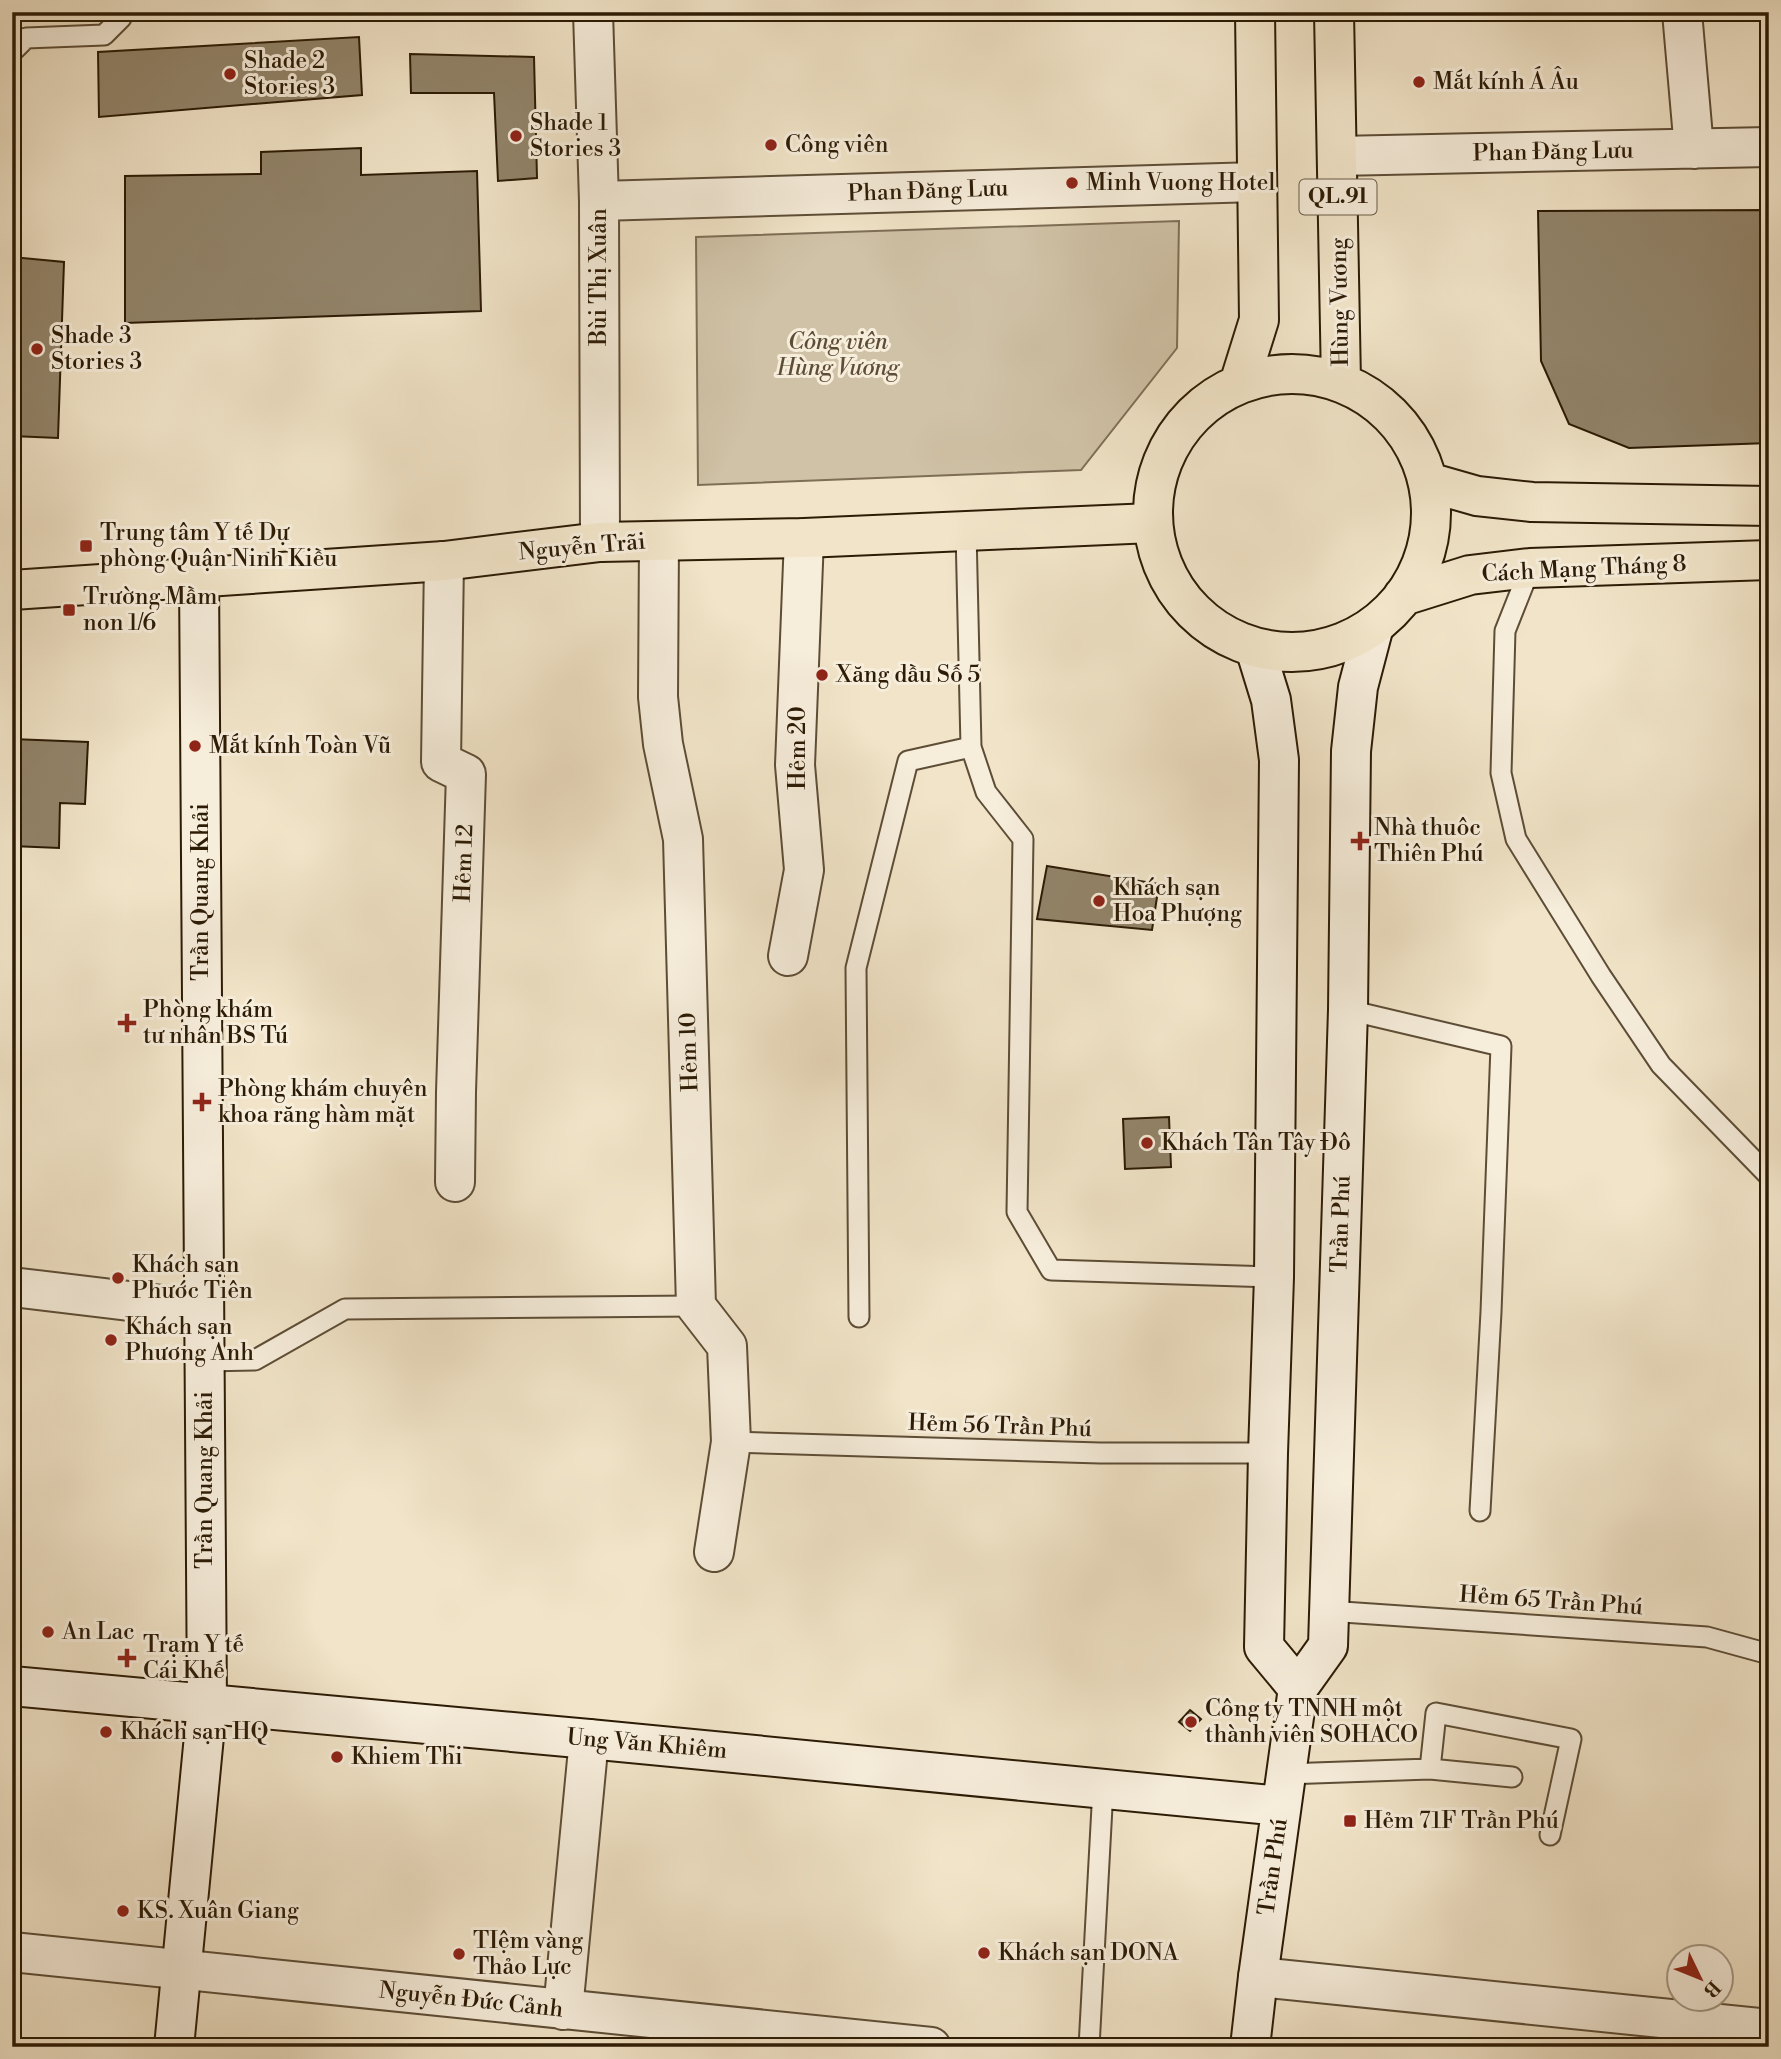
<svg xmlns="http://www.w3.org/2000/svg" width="1781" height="2059" viewBox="0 0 1781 2059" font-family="'Libre Bodoni',serif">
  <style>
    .green { fill: #d0c2a7; stroke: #7e6e56; stroke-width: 2 }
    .building { fill: #92846a; stroke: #2c1b05; stroke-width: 2 }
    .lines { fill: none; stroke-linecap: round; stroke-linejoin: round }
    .lane-casing { stroke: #5d4d36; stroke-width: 23 }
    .street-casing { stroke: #5d4d36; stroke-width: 42 }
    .secondary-casing { stroke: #2c1b05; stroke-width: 42 }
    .primary-casing { stroke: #2c1b05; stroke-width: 42 }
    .highway-casing { stroke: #2c1b05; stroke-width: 42 }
    .lane { stroke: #f6eddb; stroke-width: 19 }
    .street { stroke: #f6eddb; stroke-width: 38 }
    .secondary { stroke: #f6eddb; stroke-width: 38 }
    .primary { stroke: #f1e4c8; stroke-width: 38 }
    .highway { stroke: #f1e4c8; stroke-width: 38 }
    .poi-dot { fill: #8f2418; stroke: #f6eddb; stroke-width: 2.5 }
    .labels { text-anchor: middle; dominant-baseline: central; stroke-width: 6; stroke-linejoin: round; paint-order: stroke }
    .shield { fill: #f6eddb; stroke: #695a45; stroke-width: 2 }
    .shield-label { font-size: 21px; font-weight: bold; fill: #2c1b05 }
    .poi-label { font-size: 23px; fill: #2c1b05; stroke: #f6eddb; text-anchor: start }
    .street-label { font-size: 23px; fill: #2c1b05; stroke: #f6eddb }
    .park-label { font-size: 23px; font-style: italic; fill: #5d4d36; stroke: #f6eddb }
  </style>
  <rect width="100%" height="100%" fill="#f1e4c8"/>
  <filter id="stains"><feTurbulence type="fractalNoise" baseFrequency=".00286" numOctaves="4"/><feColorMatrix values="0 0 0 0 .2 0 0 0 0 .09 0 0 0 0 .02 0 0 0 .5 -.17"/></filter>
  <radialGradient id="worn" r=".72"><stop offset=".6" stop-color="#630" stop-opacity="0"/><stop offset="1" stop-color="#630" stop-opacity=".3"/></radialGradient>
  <path class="green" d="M1179 221 1177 348 1081 470 698 485 696 237Z"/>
  <path class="building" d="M359 37 362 95 99 117 98 52Z
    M410 54 534 57 537 178 498 181 494 93H411Z
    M361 148V175L477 171 481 311 125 323V176L261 174V152Z
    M1769 210V443L1629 448 1569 424 1541 361 1538 211Z
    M12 257 64 262 58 438 12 436Z
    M12 739 88 742 85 804 60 803 59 848 12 846Z
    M1047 866 1159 884 1152 930 1037 919Z
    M1169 1117 1171 1167 1125 1169 1123 1119Z
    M1190 1710 1201 1719 1190 1731 1179 1722Z"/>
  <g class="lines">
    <g class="lane-casing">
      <path id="lane" d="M15 49 26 38 104 35 121 18 124 12
        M966 531 971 747 986 792 1023 839 1017 1212 1051 1270 1274 1277
        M1530 568 1505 631 1501 773 1516 839 1601 976 1661 1065 1769 1176
        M1348 1010 1501 1046 1491 1312 1480 1511
        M859 1317 856 968 908 761 971 747
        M204 1361 255 1360 345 1309 696 1306
        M731 1442 1100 1453H1268
        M1328 1611 1707 1637 1769 1654
        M1430 1769 1512 1777
        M1285 1774 1430 1769 1436 1713 1571 1739 1550 1835
        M1089 2047 1103 1788"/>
    </g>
    <g class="street-casing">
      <path id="street" d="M593 12 599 201 600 542
        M1682 12 1694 149
        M1337 156 1769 147
        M599 201 1257 182
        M659 541 658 697 663 744 683 839 696 1306 727 1346 731 1442 714 1552
        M444 561 441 762 466 774 456 1092 455 1182
        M788 956 804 870 795 765 804 538
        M12 1287 204 1310
        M12 1952 931 2047
        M1258 1977 1769 2029
        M563 2010 589 1739"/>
    </g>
    <g class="secondary-casing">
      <path id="secondary" d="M1255 648 1271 700 1279 760 1274 1277 1268 1453 1264 1647 1298 1688
        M12 1686 589 1739 1281 1806
        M174 2047 207 1705 199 576
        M1250 2047 1258 1977 1298 1688 1328 1646 1348 1010 1351 751 1358 687 1374 626"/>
    </g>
    <g class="primary-casing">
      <path id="primary" d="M12 590 444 561 600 542 804 538 1152 523"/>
    </g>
    <g class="highway-casing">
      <path id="highway" d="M1334 12 1341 382
        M1153 513a139 139 0 1 1 278 0a139 139 0 1 1-278 0Z
        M1239 384 1259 320 1255 12
        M1428 482 1477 496 1532 502 1769 506
        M1403 596 1470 575 1530 568 1769 560"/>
    </g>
    <use href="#lane" class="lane"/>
    <use href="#street" class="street"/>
    <use href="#secondary" class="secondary"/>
    <use href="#primary" class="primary"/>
    <use href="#highway" class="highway"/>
  </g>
  <g class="poi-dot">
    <circle cx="230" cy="74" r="7"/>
    <circle cx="1419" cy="82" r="7"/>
    <circle cx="516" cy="136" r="7"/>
    <circle cx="771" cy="145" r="7"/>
    <circle cx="1072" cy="183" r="7"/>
    <circle cx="37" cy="349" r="7"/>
    <rect x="79" y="539" width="14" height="14" rx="3.5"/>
    <rect x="62" y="603" width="14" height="14" rx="3.5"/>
    <circle cx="822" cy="675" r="7"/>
    <circle cx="195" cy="746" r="7"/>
    <path d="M1356.5 830.5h7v7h7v7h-7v7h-7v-7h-7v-7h7z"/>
    <circle cx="1099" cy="901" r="7"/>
    <path d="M123.5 1012.5h7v7h7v7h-7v7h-7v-7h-7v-7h7z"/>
    <path d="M198.5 1091.5h7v7h7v7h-7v7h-7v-7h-7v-7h7z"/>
    <circle cx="1147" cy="1143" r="7"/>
    <circle cx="118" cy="1278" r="7"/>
    <circle cx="111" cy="1340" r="7"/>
    <circle cx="48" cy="1632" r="7"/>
    <path d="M123.5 1647.5h7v7h7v7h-7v7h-7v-7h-7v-7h7z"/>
    <circle cx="1191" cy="1722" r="7"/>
    <circle cx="106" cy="1732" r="7"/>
    <circle cx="337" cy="1757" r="7"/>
    <rect x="1343" y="1814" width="14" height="14" rx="3.5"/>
    <circle cx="123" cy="1911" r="7"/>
    <circle cx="984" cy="1953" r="7"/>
    <circle cx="459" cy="1954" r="7"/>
  </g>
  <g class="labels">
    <rect class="shield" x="1299.5" y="179.5" width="77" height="35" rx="5"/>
    <g class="shield-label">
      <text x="1338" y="197">QL.91</text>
    </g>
    <g class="poi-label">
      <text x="244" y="61">Shade 2<tspan x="244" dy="26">Stories 3</tspan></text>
      <text x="1433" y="82">Mắt kính Á Âu</text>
      <text x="530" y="123">Shade 1<tspan x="530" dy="26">Stories 3</tspan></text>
      <text x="785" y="145">Công viên</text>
      <text x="1086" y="183">Minh Vuong Hotel</text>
      <text x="51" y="336">Shade 3<tspan x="51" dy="26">Stories 3</tspan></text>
      <text x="100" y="533">Trung tâm Y tế Dự<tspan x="100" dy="26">phòng Quận Ninh Kiều</tspan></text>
      <text x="83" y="597">Trường Mầm<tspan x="83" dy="26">non 1/6</tspan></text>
      <text x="836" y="675">Xăng dầu Số 5</text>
      <text x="209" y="746">Mắt kính Toàn Vũ</text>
      <text x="1374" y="828">Nhà thuôc<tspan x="1374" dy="26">Thiên Phú</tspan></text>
      <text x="1113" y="888">Khách sạn<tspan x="1113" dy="26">Hoa Phượng</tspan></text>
      <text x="143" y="1010">Phòng khám<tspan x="143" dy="26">tư nhân BS Tú</tspan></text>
      <text x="218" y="1089">Phòng khám chuyên<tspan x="218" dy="26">khoa răng hàm mặt</tspan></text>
      <text x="1161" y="1143">Khách Tân Tây Đô</text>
      <text x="132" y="1265">Khách sạn<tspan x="132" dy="26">Phước Tiên</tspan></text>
      <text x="125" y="1327">Khách sạn<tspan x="125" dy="26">Phương Anh</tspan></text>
      <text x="62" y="1632">An Lac</text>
      <text x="143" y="1645">Trạm Y tế<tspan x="143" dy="26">Cái Khế</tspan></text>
      <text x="1205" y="1709">Công ty TNNH một<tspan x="1205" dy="26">thành viên SOHACO</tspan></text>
      <text x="120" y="1732">Khách sạn HQ</text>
      <text x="351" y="1757">Khiem Thi</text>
      <text x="1364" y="1821">Hẻm 71F Trần Phú</text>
      <text x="137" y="1911">KS. Xuân Giang</text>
      <text x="473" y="1941">TIệm vàng<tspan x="473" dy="26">Thảo Lực</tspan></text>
      <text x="998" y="1953">Khách sạn DONA</text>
    </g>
    <g class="street-label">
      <text transform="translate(1553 152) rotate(-1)">Phan Đăng Lưu</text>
      <text transform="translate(928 191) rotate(-2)">Phan Đăng Lưu</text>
      <text transform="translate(599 277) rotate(-90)">Bùi Thị Xuân</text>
      <text transform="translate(1340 302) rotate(-91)">Hùng Vương</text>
      <text transform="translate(582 547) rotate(-5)">Nguyễn Trãi</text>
      <text transform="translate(1584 569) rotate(-3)">Cách Mạng Tháng 8</text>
      <text transform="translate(798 748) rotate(-90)">Hẻm 20</text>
      <text transform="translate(464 863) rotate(-88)">Hẻm 12</text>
      <text transform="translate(201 892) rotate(-90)">Trần Quang Khải</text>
      <text transform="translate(689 1052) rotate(-92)">Hẻm 10</text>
      <text transform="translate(1341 1224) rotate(-88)">Trần Phú</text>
      <text transform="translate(1000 1426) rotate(2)">Hẻm 56 Trần Phú</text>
      <text transform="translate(205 1480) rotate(-90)">Trần Quang Khải</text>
      <text transform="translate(1551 1601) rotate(4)">Hẻm 65 Trần Phú</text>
      <text transform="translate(647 1744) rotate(5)">Ung Văn Khiêm</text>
      <text transform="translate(1273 1867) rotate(-82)">Trần Phú</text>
      <text transform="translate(471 2000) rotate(6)">Nguyễn Đức Cảnh</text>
    </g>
    <g class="park-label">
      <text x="838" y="342">Công viên<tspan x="838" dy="26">Hùng Vương</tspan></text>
    </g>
  </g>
  <rect width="1781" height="2059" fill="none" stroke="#f1e4c8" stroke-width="42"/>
  <rect x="14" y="14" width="1753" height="2031" fill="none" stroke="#2c1b05" stroke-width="3.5"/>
  <rect x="21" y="21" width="1739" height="2017" fill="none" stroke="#2c1b05" stroke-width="2"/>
  <g transform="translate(1700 1978) rotate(133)"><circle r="33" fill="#f6eddb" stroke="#a59985" stroke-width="2"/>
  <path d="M0-5L12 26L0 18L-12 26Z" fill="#8f2418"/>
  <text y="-10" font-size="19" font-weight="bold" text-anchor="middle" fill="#2c1b05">B</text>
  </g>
  <rect width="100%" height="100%" filter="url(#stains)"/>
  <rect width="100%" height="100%" fill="url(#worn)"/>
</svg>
